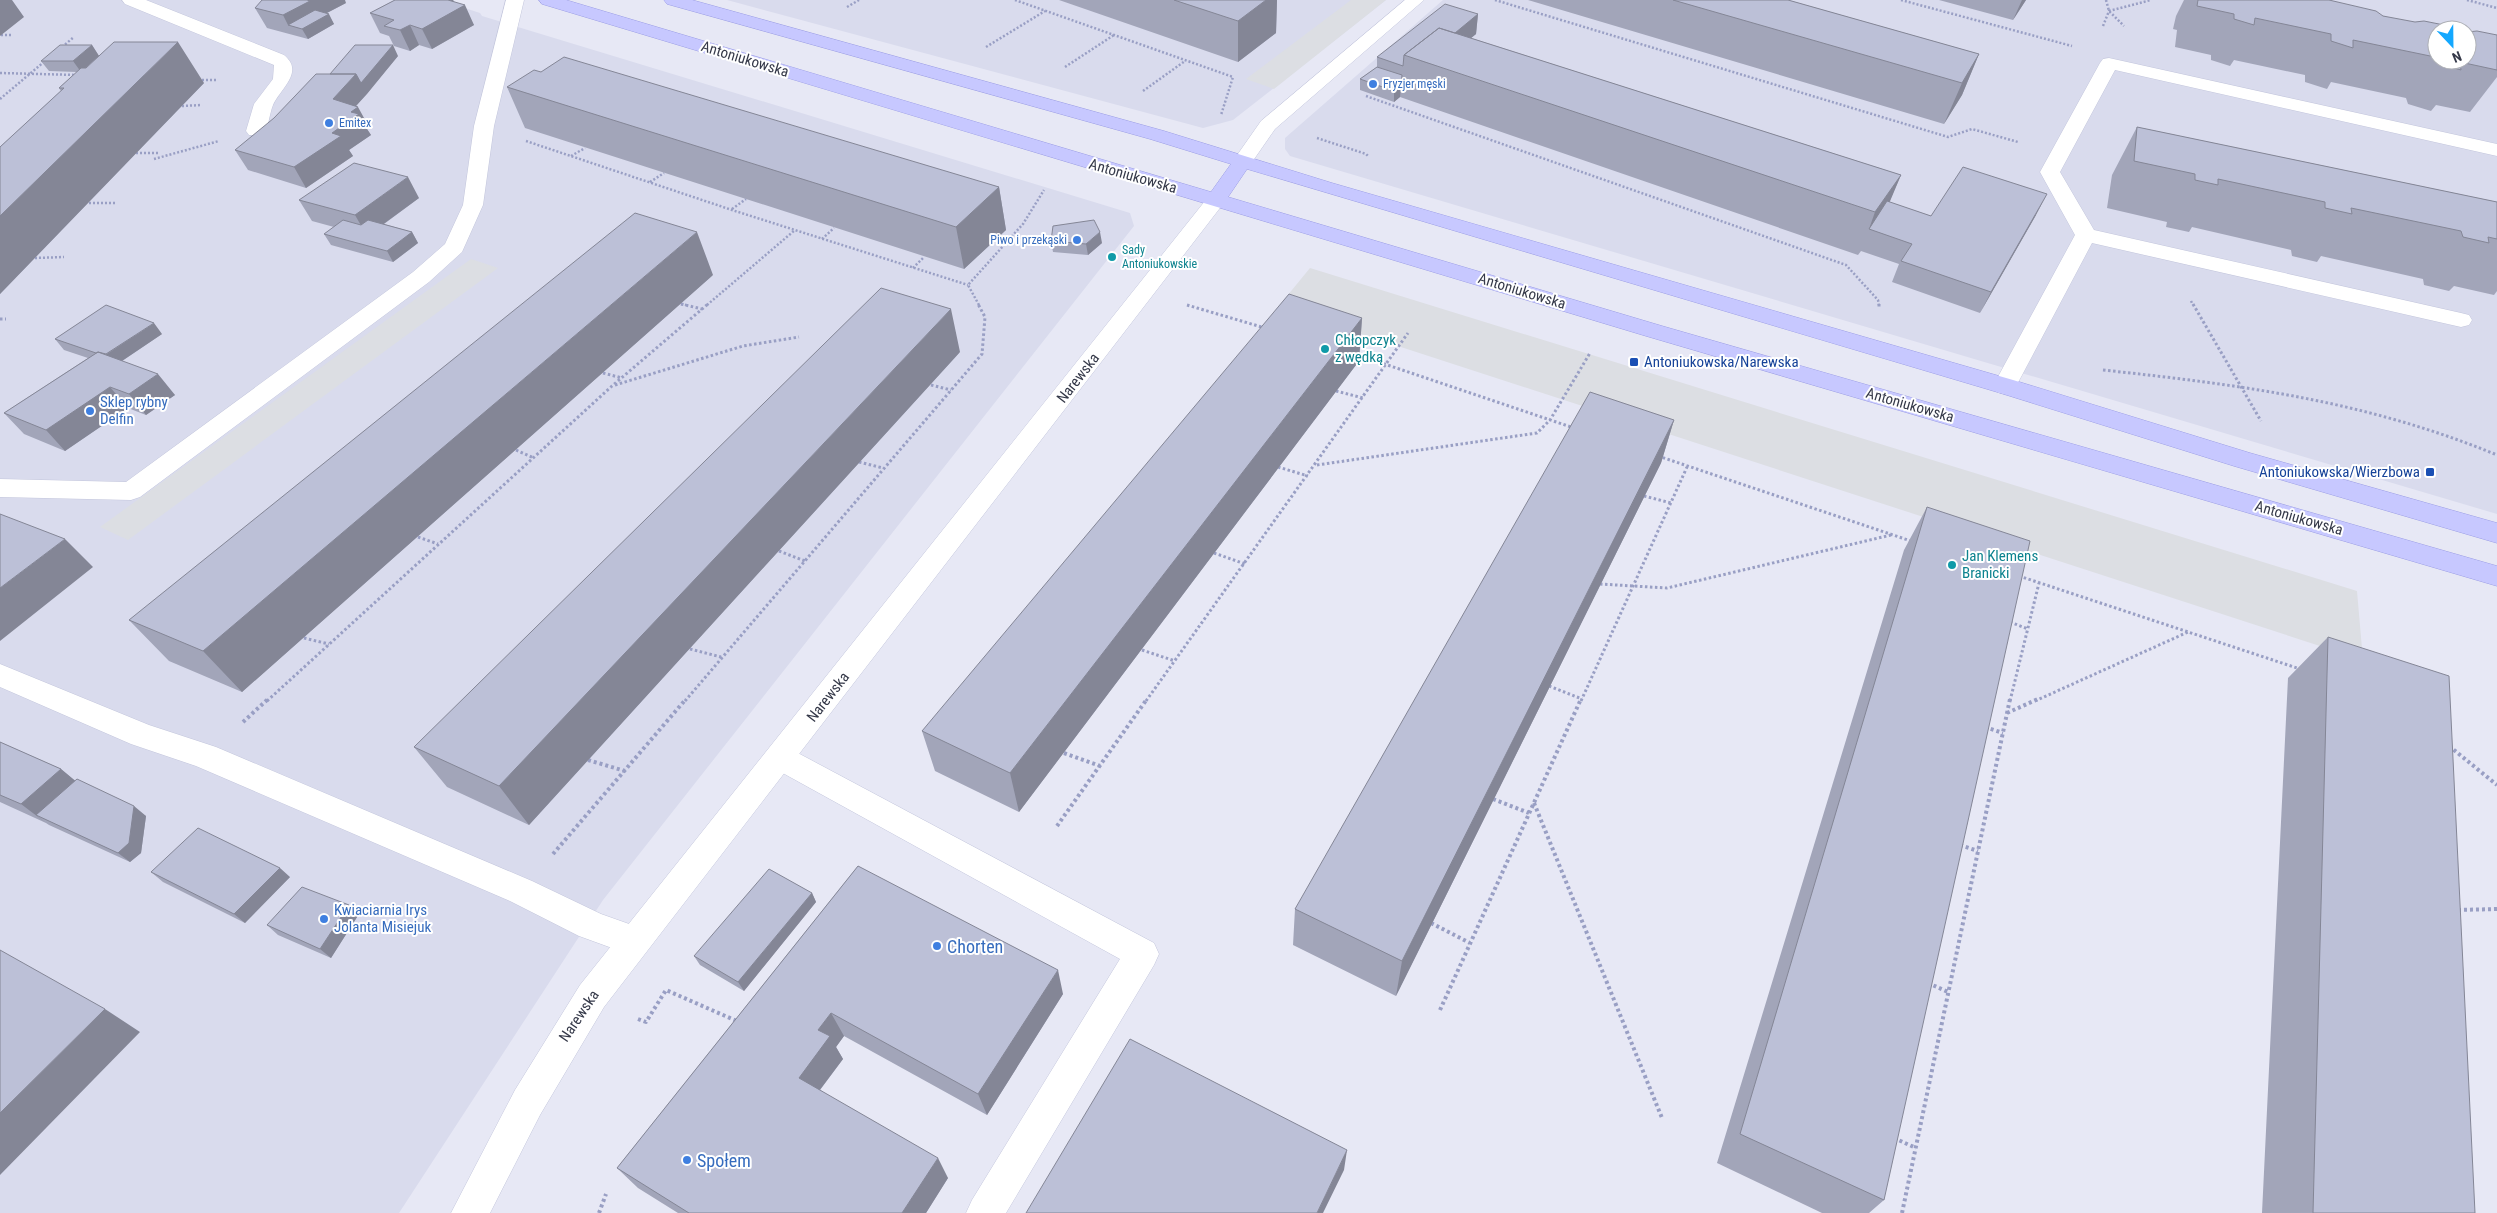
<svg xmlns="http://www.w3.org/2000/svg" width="2497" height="1213" viewBox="0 0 2497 1213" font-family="'Roboto Condensed',sans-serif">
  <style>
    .residential { fill: #d9dbed; fill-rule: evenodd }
    .parking { fill: #dcdee3 }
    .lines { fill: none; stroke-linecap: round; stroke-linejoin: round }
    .service-casing { stroke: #c3c6dc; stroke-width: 1 }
    .minor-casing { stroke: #c3c6dc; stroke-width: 1 }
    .secondary-casing { stroke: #9c9ee5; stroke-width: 1 }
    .path-far2 { stroke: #999fc4; stroke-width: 2.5; stroke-dasharray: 2 2; stroke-linecap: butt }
    .path-far1 { stroke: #999fc4; stroke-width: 3; stroke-dasharray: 2.5 2.5; stroke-linecap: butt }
    .path { stroke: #999fc4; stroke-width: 4; stroke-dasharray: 3 3; stroke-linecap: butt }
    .service { fill: #fff; fill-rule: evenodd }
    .minor { fill: #fff; fill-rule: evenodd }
    .secondary { fill: #c7c8ff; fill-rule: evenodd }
    .wall { fill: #a2a5b9 }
    .shaded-wall { fill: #848696 }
    .building { fill: #bcc0d7; stroke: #848696 }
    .shop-dot { fill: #3f7fe0; stroke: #fff; stroke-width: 2 }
    .culture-dot { fill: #0f9aa8; stroke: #fff; stroke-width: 2 }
    .transit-dot { fill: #1a4fb4; stroke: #fff; stroke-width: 2 }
    .labels { text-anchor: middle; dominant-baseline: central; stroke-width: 4; stroke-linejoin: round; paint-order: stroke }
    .far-shop-label { font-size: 12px; fill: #366cbe; stroke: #fff; text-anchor: start }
    .far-culture-label { font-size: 12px; fill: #0d838f; stroke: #fff; text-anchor: start }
    .street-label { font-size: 15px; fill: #353949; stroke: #fff }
    .culture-label { font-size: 15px; fill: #0d838f; stroke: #fff; text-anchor: start }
    .transit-label { font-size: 15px; fill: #164399; stroke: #fff; text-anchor: start }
    .shop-label { font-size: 15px; fill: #366cbe; stroke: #fff; text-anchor: start }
    .near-shop-label { font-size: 18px; fill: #366cbe; stroke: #fff; text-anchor: start }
  </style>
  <rect width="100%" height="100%" fill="#e7e8f5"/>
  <path class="residential" d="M0 0H440L480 13 482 16 1130 213 1134 226 603 900 399 1213H0Z
    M727 0H1386L1233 120 1203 128Z
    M1443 0H2497V514L1290 156 1285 149V138ZM2437 30H2467V60H2437Z"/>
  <path class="parking" d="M1351 0H1386L1274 89 1246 79Z
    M471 259 498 268 128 540 100 527Z
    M1310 268 2357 591 2363 660 1278 307Z"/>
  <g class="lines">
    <g class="service-casing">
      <path id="service" d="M122 0H146L284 55C305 72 280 89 273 105 269 115 269 126 263 135H249L246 131 254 104 273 79 274 65 125 4Z
        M506 0H524L494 126 483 205 462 252 429 282 140 497 131 500 0 497V479L126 482 413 272 445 244 463 205 474 126Z
        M0 664 149 725 216 747 532 881 601 914 646 930 651 941 646 952 634 956 579 936 510 901 196 766 131 744 0 687Z
        M781 744 1154 943 1159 954 1154 965 1006 1213H966L972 1200 1120 959 770 766 766 757 770 748Z"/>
    </g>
    <g class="minor-casing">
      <path id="minor" d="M1405 0H1424L1275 129 1250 165 1243 167 1236 165 1233 161 1261 121Z
        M2109 58 2497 144V156L2115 70 2060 172 2094 230 2461 313 2469 315 2472 320 2469 325 2461 327 2092 243 2013 392 2005 394 1997 392 1993 386 2075 235 2040 172 2100 63 2103 59Z
        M1216 194 1223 196 1226 200 1223 204 604 1007 540 1115 490 1213H451L515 1090 580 985 1209 196Z"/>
    </g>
    <g class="secondary-casing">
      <path id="secondary" d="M539 0H566L1211 192 1231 164 1150 139 667 4 664 0H692L1164 131 1332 183 2013 380 2250 453 2497 523V543L2234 466 1997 392 1247 169 1228 197 1662 326 2497 566V586L1646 336 542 4Z"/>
    </g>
    <path class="path-far2" d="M1015 0 1233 77 1221 115
      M1495 0 1948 137 1972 129 2018 142
      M1901 0 2072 46
      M2106 0 2109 11 2124 26
      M2467 0 2497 8
      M847 7 859 0
      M2103 26 2109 11 2151 0
      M1 35H13
      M62 47 74 37
      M986 47 1045 11
      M1065 67 1114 35
      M0 73 77 75
      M198 80H217
      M1143 91 1185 61
      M1366 96 1846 265 1878 300 1879 305
      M0 99 45 61
      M182 106 202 105
      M1317 138 1366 154 1369 157
      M526 141 732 210 968 285
      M136 153H160
      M571 156 585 148
      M154 159 219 141
      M650 182 664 173
      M89 203H115
      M732 209 746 199
      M822 239 834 228
      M35 258 64 257
      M913 268 924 257
      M2191 301 2193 305
      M681 304 686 305
      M707 305 795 230
      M979 305 968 285 1023 224 1044 190"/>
    <path class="path-far1" d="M681 304 702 309
      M1879 304V307
      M2193 304 2261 421
      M1187 305 1265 328
      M0 319H6
      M1355 354 1574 428
      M2103 370C2242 385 2366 401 2497 455
      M603 373 622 378
      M615 385 743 346 799 337
      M931 385 951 390
      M1336 391 1363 398
      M516 450 534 458
      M1658 456 1911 541
      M859 462 883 468
      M1317 465 1537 433 1550 420 1590 353
      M1278 467 1308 476
      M1644 496 1671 503
      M418 537 438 544
      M779 551 805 561
      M1214 553 1245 564
      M2019 576 2300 669
      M1600 584 1667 588 1891 535
      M2010 622 2028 629
      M304 638 329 644
      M690 649 721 657
      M1142 650 1175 661
      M1549 686 1582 699
      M267 701 612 386 708 304
      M685 701 982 354 985 317 978 304
      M1146 701 1408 333
      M1581 701 1687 467
      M2010 701 2039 583
      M2035 701 2188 632"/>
    <path class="path" d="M2007 713 2038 699
      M243 722 268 699
      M1985 727 2003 733
      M2449 746 2497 785
      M1064 753 1100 766
      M588 760 625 771
      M1493 799 1529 813
      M1534 803 1662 1118
      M1057 826 1147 699
      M1960 845 1978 851
      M553 854 686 699
      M2458 910 2497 909
      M1431 923 1470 943
      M1928 983 1948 992
      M1440 1010 1581 699
      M638 1019 646 1022 666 990 739 1022
      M1894 1138 1916 1148
      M599 1213 606 1194
      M1902 1213 2010 699"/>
    <use href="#service" class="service"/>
    <use href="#minor" class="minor"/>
    <use href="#secondary" class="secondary"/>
  </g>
  <path class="wall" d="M395 0H453L474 25 432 49 419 45 410 51 394 46 389 36 380 33 370 13Z
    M1059 0H1277L1276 33 1238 62Z
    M1528 0H1788L1979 54 1962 95 1944 124Z
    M1939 0H2026L2013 20Z
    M2184 0H2329L2383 16 2437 30 2497 35V77L2470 112 2436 105 2431 111 2408 104 2406 98 2331 82 2327 89 2305 82V75L2234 60 2230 66 2211 60V55L2175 47 2177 30 2173 29 2176 16Z
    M346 3 327 13 334 24 308 39 267 28 255 8Z
    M1478 14 1476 34 1471 38 1901 175 1889 202 1931 216 2036 215 1980 313 1892 282 1899 264 1861 251 1858 255 1400 97 1394 102 1360 90V79L1377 67V57Z
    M92 45 99 56 85 68 204 83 0 294V147L61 91 59 88 77 72 49 71 41 61Z
    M398 56 356 106 369 127 367 129 371 135 349 150 353 156 306 188 248 170 235 150 330 74Z
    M541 72 999 187 1006 230 964 269 525 128 507 87Z
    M2137 127 2497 202V291L2494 295 2454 286 2449 291 2424 285 2423 279 2321 256 2317 262 2292 256 2291 250 2192 227 2189 232 2166 227 2167 222 2107 208 2112 175Z
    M419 198 384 224 412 232 418 243 393 262 331 245 324 234 334 227 312 221 299 200Z
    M1051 241 1102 243 1088 255 1053 252Z
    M713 275 242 692 169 661 129 620Z
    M1362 318 1359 361 1019 812 935 771 922 731Z
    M162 334 122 361 175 395 146 415 128 408 65 451 24 434 4 413 88 358 64 350 55 339Z
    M960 352 529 825 447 787 414 747Z
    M1674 420 1661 463 1396 996 1293 945 1295 909Z
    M1927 507 1884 1200 1869 1213H1822L1717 1163 1904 550Z
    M2328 637 2475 1213H2262L2288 678Z
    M0 742 61 769 75 781 146 816 141 853 130 862 49 825 46 823 0 802Z
    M858 866 1063 994 987 1115 844 1036 836 1047 843 1059 820 1090 948 1178 926 1213H678L638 1188 617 1168Z
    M151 872 290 877 245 923 163 882Z
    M812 893 816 902 744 991 700 965 694 956Z
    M359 914 331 958 278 935 267 925Z"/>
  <path class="shaded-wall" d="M0 0H12L24 17 0 36Z
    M305 0H345L346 3 319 17 329 14 334 24 308 39 302 29 288 25 283 15Z
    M446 0H453L457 9 465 5 474 25 432 49 422 29Z
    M1266 0H1277L1276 33 1238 62V21Z
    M2022 0H2026L2013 20Z
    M1478 14 1476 34 1437 66 1421 61Z
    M410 25 419 45 410 51 400 30Z
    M178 42 204 83 0 294V216Z
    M92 45 99 56 81 72 73 61Z
    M393 45 398 56 367 94 344 119 333 99 356 74Z
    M1979 54 1962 95 1944 124 1962 83Z
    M1401 86 1400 97 1394 102V91Z
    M358 107 369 127 367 129 371 135 349 150 353 156 306 188 294 167 332 133 351 112Z
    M1901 175 1883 218 1869 229 1875 212Z
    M408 177 419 198 367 236 355 215Z
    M999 187 1006 230 964 269 956 227Z
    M2047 194 2036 215 1980 313 1991 292Z
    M412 232 418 243 393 262 387 251Z
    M697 232 713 275 242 692 203 651Z
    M1100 232 1102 243 1088 255 1086 244Z
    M951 309 960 352 529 825 499 786Z
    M1362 318 1359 361 1019 812 1010 773Z
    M154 323 162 334 113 367 104 356Z
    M158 374 175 395 146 415 129 394Z
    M110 387 128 408 65 451 46 430Z
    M1674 420 1661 463 1396 996 1402 961Z
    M65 539 93 567 0 641V588Z
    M61 769 84 788 36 815 46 823 21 804Z
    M134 806 146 816 141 853 130 862 118 853Z
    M280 868 290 877 245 923 234 914Z
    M812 893 816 902 744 991 738 982Z
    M349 905 359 914 331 958 320 949Z
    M1058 970 1063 994 987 1115 978 1094Z
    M105 1009 140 1032 0 1175V1113Z
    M831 1013 844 1036 836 1047 843 1059 813 1099 799 1078 818 1030Z
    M1347 1150 1344 1170 1323 1213H1317Z
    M938 1158 948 1178 926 1213H902Z"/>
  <path class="building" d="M262 0H307L310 1 283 15 255 8Z
    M395 0H448L465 5 422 29 410 25 400 30 384 26 394 20 370 13Z
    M1174 0H1266L1238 21Z
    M1673 0H1788L1979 54 1962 83Z
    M2198 0H2329L2376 11 2383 16 2415 22 2424 21 2449 26 2450 29 2456 30H2437V60H2467V32L2477 31 2497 35V70L2460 62 2461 70 2437 63 2435 57 2353 40V48L2331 41V34L2255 18 2254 25 2234 19V14L2197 6Z
    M1445 4 1478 14 1455 33 1439 28 1404 55 1403 66 1377 57Z
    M315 10 329 14 302 29 288 25Z
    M1439 28 1901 175 1875 212 1404 55Z
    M114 42H178L0 216V147L64 88H59L81 68H86Z
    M60 45H92L73 61H41Z
    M355 45H393L361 83 356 74H330Z
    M564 57 999 187 956 227 507 87 534 70 541 72Z
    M1377 67 1402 75 1401 86 1394 91 1360 79Z
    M316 74H356L333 99 358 107 351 112 359 114 332 133 341 136 294 167 235 150 274 118Z
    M2137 127 2497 202V239L2488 237 2489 243 2463 237 2461 231 2351 208 2352 214 2325 208V202L2218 179V185L2195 180V174L2134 161Z
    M354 163 408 177 355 215 299 200Z
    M1963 167 2047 194 1991 292 1901 261 1912 244 1869 229 1887 201 1931 216Z
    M635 213 697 232 203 651 129 620Z
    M343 220 361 225 368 220 412 232 387 251 324 234Z
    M1094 220 1100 232 1086 244 1051 241 1053 226Z
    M881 288 951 309 499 786 414 747Z
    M1289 294 1362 318 1010 773 922 731Z
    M106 305 154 323 106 354 98 352 96 353 55 339Z
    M98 352 158 374 129 394 110 387 46 430 4 413Z
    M1590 392 1674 420 1402 961 1295 909Z
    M1927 507 2030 541 1884 1200 1740 1134Z
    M0 514 65 539 0 588Z
    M2328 637 2449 676 2475 1213H2313Z
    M0 742 61 769 21 804 0 795Z
    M77 779 134 806 129 843 118 853 36 815Z
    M198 828 280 868 234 914 151 872Z
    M858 866 1058 970 978 1094 831 1013 818 1030 830 1036 799 1078 938 1158 902 1213H689L617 1168Z
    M769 869 812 893 738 982 694 956Z
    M302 887 349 905 320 949 267 925Z
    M0 950 105 1009 0 1113Z
    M1130 1039 1347 1150 1317 1213H1026Z"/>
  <g class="shop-dot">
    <circle cx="1373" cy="84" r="5"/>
    <circle cx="329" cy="123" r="5"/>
    <circle cx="1077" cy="240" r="5"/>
    <circle cx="90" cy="411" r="5"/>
    <circle cx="324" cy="919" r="5"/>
    <circle cx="937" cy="946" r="5"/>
    <circle cx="687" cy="1160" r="5"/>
  </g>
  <g class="culture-dot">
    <circle cx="1112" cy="257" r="5"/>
    <circle cx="1325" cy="349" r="5"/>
    <circle cx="1952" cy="565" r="5"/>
  </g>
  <g class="transit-dot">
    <rect x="1629" y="357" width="10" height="10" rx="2.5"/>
    <rect x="2425" y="467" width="10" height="10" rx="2.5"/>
  </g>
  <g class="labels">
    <g class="far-shop-label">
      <text x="1383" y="84">Fryzjer męski</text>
      <text x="339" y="123">Emitex</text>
      <text x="1067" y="240" text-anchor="end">Piwo i przekąski</text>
    </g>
    <g class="far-culture-label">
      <text x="1122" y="250">Sady<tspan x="1122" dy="14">Antoniukowskie</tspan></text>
    </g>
    <g class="street-label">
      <text transform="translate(745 59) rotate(17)">Antoniukowska</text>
      <text transform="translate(1133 176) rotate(16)">Antoniukowska</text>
      <text transform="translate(1522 291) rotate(17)">Antoniukowska</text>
      <text transform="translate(1078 378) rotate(-52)">Narewska</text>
      <text transform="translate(1910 405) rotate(16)">Antoniukowska</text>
      <text transform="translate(2299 518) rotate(16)">Antoniukowska</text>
      <text transform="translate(828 697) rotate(-52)">Narewska</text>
      <text transform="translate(579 1016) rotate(-56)">Narewska</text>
    </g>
    <g class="culture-label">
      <text x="1335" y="340">Chłopczyk<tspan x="1335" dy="17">z wędką</tspan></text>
      <text x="1962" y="556">Jan Klemens<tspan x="1962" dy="17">Branicki</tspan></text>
    </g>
    <g class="transit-label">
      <text x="1644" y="362">Antoniukowska/Narewska</text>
      <text x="2420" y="472" text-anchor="end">Antoniukowska/Wierzbowa</text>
    </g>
    <g class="shop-label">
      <text x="100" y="402">Sklep rybny<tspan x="100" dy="17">Delfin</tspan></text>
      <text x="334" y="910">Kwiaciarnia Irys<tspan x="334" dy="17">Jolanta Misiejuk</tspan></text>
    </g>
    <g class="near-shop-label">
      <text x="947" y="946">Chorten</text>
      <text x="697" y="1160">Społem</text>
    </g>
  </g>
  <g transform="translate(2452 45) rotate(158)"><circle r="24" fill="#ffffff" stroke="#aeb0b6"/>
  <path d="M0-4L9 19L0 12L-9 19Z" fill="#14a8ff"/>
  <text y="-8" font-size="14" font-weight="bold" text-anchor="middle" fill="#353949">N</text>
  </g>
</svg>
